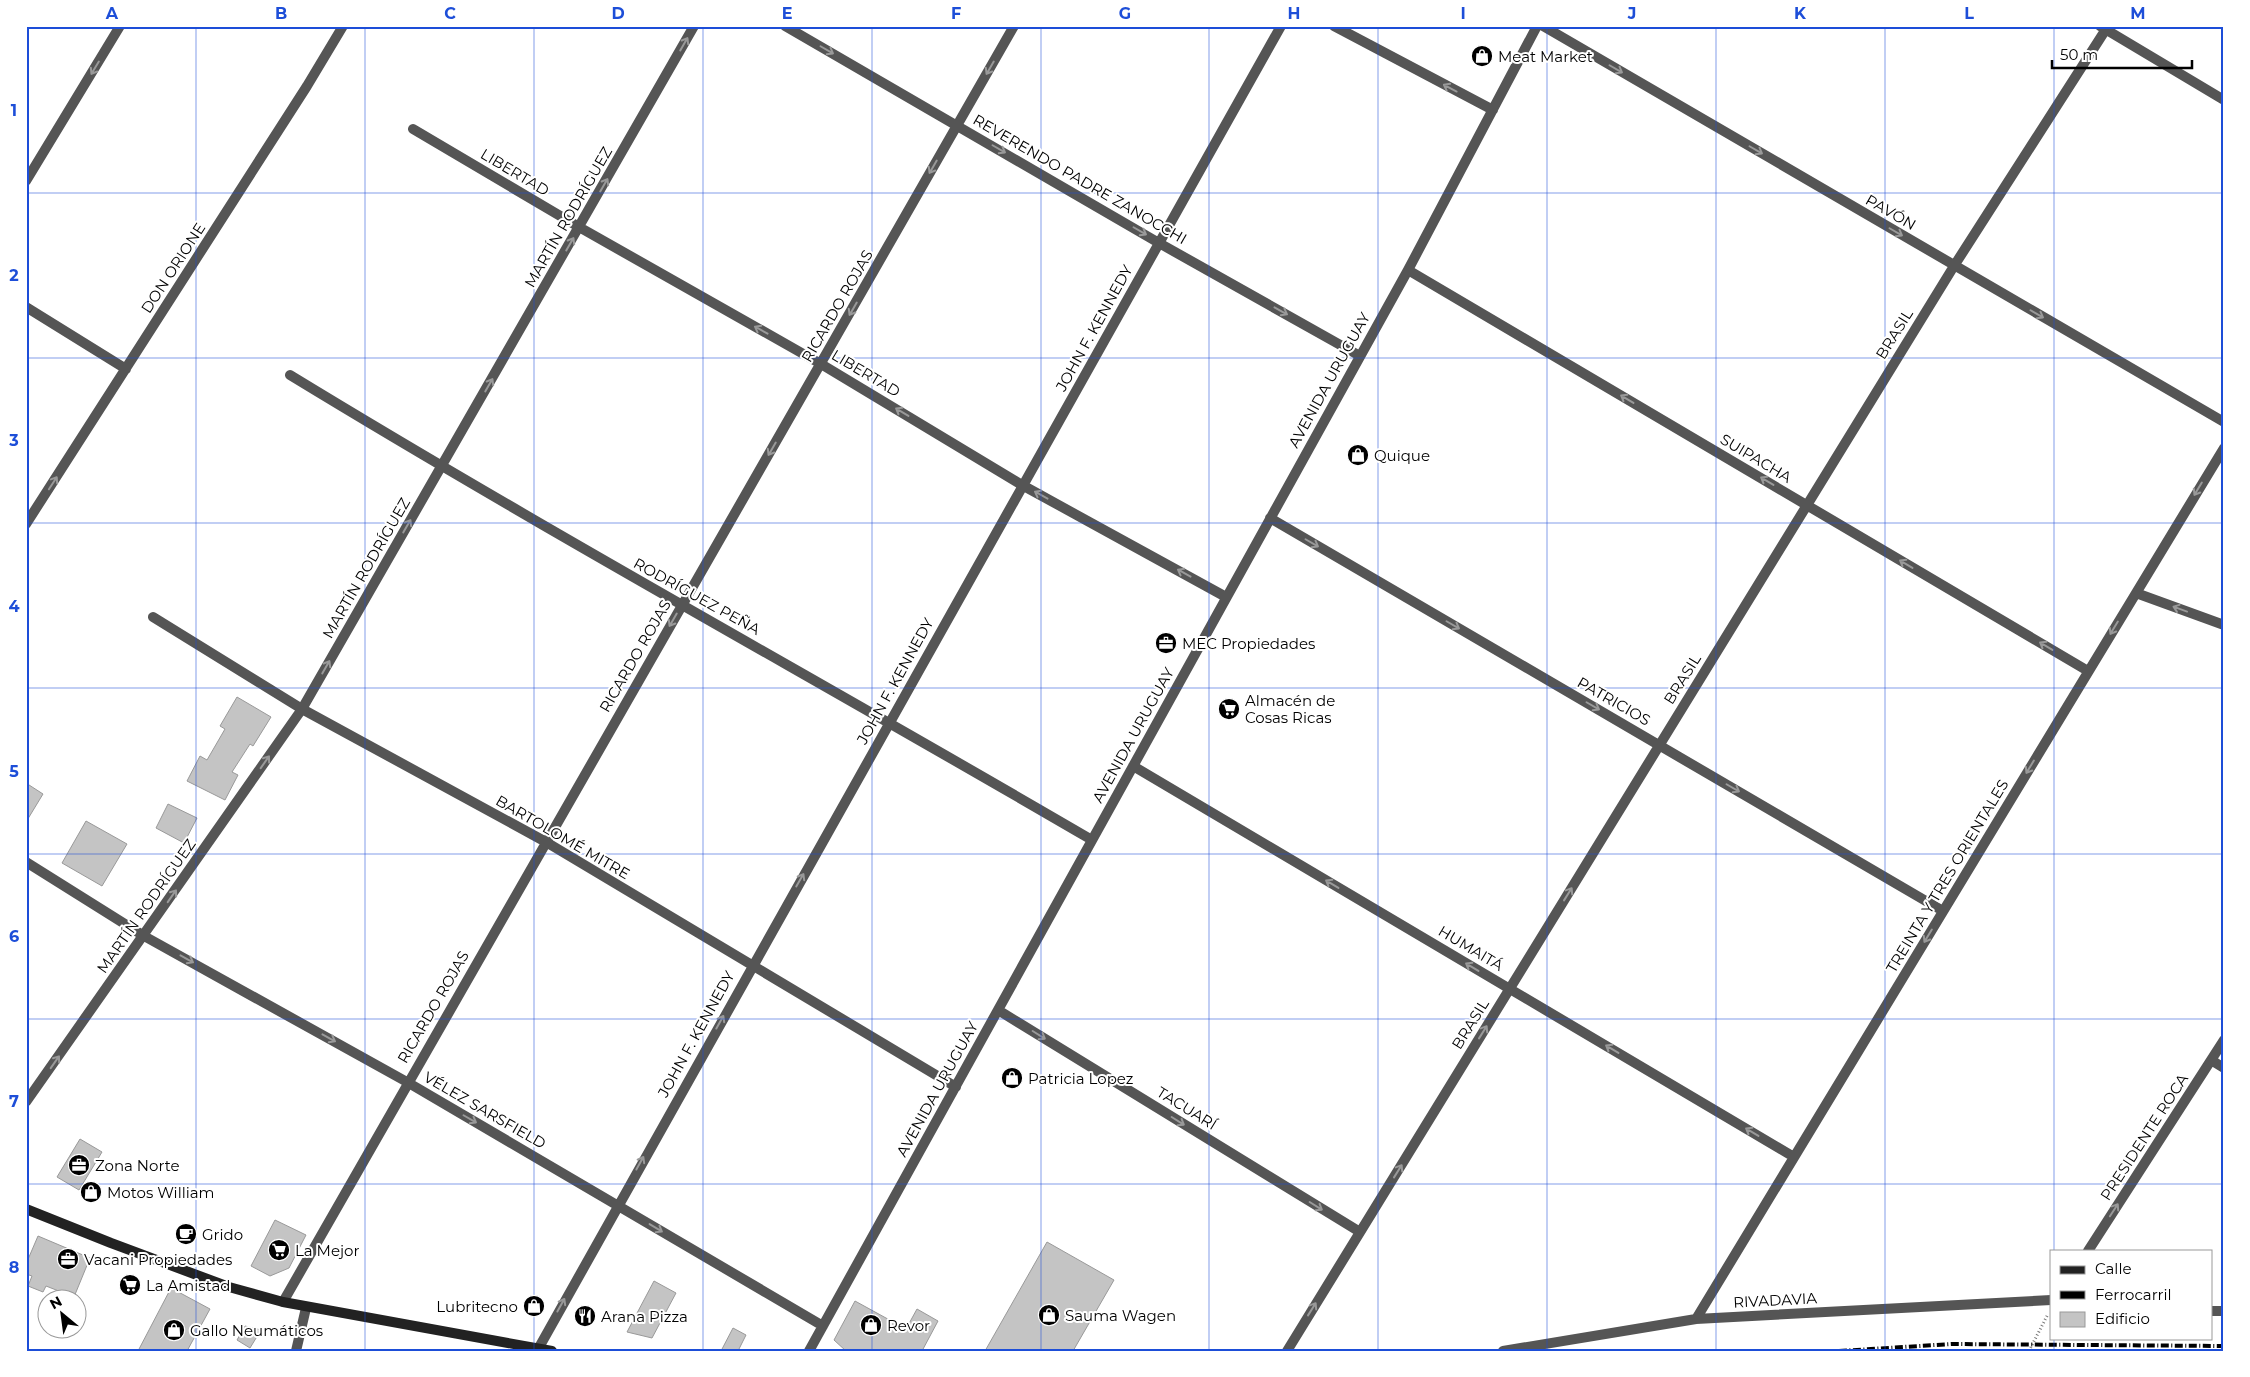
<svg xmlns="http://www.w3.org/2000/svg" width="2250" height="1377" viewBox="0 0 2250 1377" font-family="Montserrat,sans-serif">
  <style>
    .building { fill: #c4c4c4; stroke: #999 }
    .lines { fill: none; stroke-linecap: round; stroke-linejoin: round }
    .path { stroke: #777; stroke-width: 3; stroke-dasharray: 1 2.5; stroke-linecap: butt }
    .street { stroke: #555; stroke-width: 10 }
    .secondary { stroke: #222; stroke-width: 10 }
    .rail { stroke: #000; stroke-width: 4; stroke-dasharray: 8 2.5 1 2.5; stroke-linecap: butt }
    .oneway { stroke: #999 }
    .grid { fill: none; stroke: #1d4ed8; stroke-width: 1; stroke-opacity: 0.55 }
    .labels { text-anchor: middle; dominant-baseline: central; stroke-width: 4; stroke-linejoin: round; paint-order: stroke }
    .poi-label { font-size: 15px; fill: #000; stroke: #fff; text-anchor: start }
    .street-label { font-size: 15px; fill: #000; stroke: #fff }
    .neatline { fill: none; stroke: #1d4ed8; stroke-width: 2 }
    .grid-label { font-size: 16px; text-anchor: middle; font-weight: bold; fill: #1d4ed8 }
  </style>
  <rect width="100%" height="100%" fill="#fff"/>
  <path class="building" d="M237 697 271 717 253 746 250 744 232 772 238 775 225 800 187 781 200 756 207 760 225 729 220 726Z
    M26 783 43 794 26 822Z
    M168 804 197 818 184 843 156 828Z
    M86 821 127 844 102 886 62 863Z
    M80 1139 102 1152 79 1190 57 1177Z
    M275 1220 306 1235 289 1268 270 1276 251 1266Z
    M38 1236 90 1258 74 1297 46 1286 43 1292 28 1286 32 1276 26 1274V1264Z
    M1047 1242 1114 1280 1073 1351H985Z
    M654 1281 676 1293 652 1338 627 1332Z
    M171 1288 210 1309 187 1351H138Z
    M855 1301 906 1329 917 1309 938 1321 922 1351H846L834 1340Z
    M245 1326 261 1330 250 1348 237 1340Z
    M733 1328 746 1335 738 1351H721Z"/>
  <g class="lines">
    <path class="path" d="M2029 1351 2048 1314"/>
    <path class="street" d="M785 26 1159 243 1360 356
      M1334 26 1493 110
      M1543 26 2224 422
      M2100 26 2224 100
      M413 129 579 227 821 364 1022 485 1226 597
      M26 181 120 26
      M1408 270 2088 671
      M26 307 126 369
      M290 375C554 536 825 684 1092 840
      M1270 518 1943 911
      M26 524 307 86 343 26
      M2136 593 2224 625
      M153 617 302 709 546 842 956 1087
      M1133 766 1794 1157
      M26 862 144 936 407 1082 823 1326
      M998 1010 1360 1232
      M2211 1060 2224 1068
      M26 1102 302 709 694 26
      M2088 1251 2224 1040
      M283 1302 1014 26
      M2211 1311H2224
      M1696 1319 2224 448
      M296 1351 306 1308
      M537 1351 1281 26
      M809 1351 1408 270 1537 26
      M1287 1351 1954 266 2108 26
      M1503 1351 1696 1319 2051 1300"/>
    <path class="secondary" d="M26 1209 111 1243 229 1287 283 1302 552 1351"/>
    <path class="rail" d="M1839 1351 1951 1344 2224 1346"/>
  </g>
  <defs><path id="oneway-shaft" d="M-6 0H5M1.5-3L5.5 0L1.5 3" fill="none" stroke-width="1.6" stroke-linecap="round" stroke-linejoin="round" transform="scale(1.25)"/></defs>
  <g class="oneway">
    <use href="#oneway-shaft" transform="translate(684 44) rotate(-60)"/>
    <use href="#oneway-shaft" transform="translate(827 50) rotate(30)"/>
    <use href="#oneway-shaft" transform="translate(95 68) rotate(121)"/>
    <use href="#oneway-shaft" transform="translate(990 68) rotate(120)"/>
    <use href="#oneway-shaft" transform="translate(1616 69) rotate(30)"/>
    <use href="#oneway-shaft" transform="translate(1450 88) rotate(-152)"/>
    <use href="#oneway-shaft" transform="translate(999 149) rotate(30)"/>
    <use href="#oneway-shaft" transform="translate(1756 150) rotate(30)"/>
    <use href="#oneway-shaft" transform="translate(933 167) rotate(120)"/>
    <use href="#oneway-shaft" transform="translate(604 185) rotate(-60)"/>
    <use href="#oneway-shaft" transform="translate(1140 231) rotate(30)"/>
    <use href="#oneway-shaft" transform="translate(1896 232) rotate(30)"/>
    <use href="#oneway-shaft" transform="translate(570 244) rotate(-60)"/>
    <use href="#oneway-shaft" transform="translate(853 309) rotate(120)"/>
    <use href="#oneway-shaft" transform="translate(1281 311) rotate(29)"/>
    <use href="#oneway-shaft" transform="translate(2037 314) rotate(30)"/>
    <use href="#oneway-shaft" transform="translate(761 330) rotate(-151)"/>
    <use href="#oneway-shaft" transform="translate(489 385) rotate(-60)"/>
    <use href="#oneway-shaft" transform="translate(1627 399) rotate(-149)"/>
    <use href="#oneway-shaft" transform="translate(902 412) rotate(-149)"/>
    <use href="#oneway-shaft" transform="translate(772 449) rotate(120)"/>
    <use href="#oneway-shaft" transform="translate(1767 481) rotate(-149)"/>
    <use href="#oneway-shaft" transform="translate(53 483) rotate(-57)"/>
    <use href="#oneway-shaft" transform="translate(2198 489) rotate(121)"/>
    <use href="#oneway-shaft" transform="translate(1041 495) rotate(-151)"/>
    <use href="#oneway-shaft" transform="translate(407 526) rotate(-60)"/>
    <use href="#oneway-shaft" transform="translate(1312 543) rotate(30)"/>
    <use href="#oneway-shaft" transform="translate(1906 564) rotate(-149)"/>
    <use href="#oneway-shaft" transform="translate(1184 573) rotate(-151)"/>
    <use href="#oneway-shaft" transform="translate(2180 609) rotate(-160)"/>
    <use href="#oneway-shaft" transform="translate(673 620) rotate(120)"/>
    <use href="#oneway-shaft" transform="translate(1453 625) rotate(30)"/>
    <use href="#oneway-shaft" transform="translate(2114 628) rotate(121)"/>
    <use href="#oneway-shaft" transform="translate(2046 646) rotate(-149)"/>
    <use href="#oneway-shaft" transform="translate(326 667) rotate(-60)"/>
    <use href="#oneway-shaft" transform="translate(1593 706) rotate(30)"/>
    <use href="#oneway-shaft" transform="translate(265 762) rotate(-55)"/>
    <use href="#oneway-shaft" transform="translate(2030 767) rotate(121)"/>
    <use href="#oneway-shaft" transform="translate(1733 788) rotate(30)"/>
    <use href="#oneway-shaft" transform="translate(800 880) rotate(-60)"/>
    <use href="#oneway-shaft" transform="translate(1332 884) rotate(-149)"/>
    <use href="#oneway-shaft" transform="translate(1568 894) rotate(-58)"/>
    <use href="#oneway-shaft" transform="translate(172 896) rotate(-55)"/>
    <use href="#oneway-shaft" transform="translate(1928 936) rotate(121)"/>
    <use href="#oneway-shaft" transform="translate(187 959) rotate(29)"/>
    <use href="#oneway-shaft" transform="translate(1472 967) rotate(-149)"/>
    <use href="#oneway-shaft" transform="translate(720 1022) rotate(-61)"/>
    <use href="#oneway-shaft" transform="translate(1483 1032) rotate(-58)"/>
    <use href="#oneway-shaft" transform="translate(1039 1035) rotate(32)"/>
    <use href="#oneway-shaft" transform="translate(329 1038) rotate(29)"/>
    <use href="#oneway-shaft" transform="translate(1612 1049) rotate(-149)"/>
    <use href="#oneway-shaft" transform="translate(55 1062) rotate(-55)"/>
    <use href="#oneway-shaft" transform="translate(470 1119) rotate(30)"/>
    <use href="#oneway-shaft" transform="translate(1178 1121) rotate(32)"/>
    <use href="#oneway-shaft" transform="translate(1752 1132) rotate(-149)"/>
    <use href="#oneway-shaft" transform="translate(640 1163) rotate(-61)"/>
    <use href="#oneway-shaft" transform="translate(1398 1171) rotate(-58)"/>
    <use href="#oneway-shaft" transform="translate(1316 1206) rotate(32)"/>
    <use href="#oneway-shaft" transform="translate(2114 1210) rotate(-57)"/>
    <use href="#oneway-shaft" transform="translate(656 1228) rotate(31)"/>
    <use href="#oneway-shaft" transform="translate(561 1305) rotate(-61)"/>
    <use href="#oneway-shaft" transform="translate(1312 1309) rotate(-58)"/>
  </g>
  <path class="grid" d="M196 26V1351M365 26V1351M534 26V1351M703 26V1351M872 26V1351M1041 26V1351M1209 26V1351M1378 26V1351M1547 26V1351M1716 26V1351M1885 26V1351M2054 26V1251M26 193H2224M26 358H2224M26 523H2224M26 688H2224M26 854H2224M26 1019H2224M26 1184H2224M2054 1338V1351"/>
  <defs>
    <g id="shop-disc" transform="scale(1.125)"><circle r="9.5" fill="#000" stroke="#fff"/><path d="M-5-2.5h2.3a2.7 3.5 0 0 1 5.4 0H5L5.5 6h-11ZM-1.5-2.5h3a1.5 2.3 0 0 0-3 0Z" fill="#fff"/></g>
    <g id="office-disc" transform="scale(1.125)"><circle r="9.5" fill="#000" stroke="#fff"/><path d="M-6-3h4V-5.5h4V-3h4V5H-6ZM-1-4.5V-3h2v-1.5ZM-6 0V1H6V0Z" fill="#fff"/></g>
    <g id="supermarket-disc" transform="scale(1.125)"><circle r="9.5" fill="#000" stroke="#fff"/><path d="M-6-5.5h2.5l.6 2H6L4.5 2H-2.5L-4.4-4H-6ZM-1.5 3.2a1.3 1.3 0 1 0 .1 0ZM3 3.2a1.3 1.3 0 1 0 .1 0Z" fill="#fff"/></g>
    <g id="cafe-disc" transform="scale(1.125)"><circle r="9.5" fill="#000" stroke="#fff"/><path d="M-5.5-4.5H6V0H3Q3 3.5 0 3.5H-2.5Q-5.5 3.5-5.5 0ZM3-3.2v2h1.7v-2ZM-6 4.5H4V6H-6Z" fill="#fff"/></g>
    <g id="restaurant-disc" transform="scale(1.125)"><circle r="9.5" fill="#000" stroke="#fff"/><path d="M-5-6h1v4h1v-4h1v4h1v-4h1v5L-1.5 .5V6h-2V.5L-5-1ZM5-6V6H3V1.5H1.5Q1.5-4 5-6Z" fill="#fff"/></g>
  </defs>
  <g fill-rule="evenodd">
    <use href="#shop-disc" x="1482" y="56"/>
    <use href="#shop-disc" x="1358" y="455"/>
    <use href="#office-disc" x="1166" y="643"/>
    <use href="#supermarket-disc" x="1229" y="709"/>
    <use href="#shop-disc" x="1012" y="1078"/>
    <use href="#office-disc" x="79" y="1165"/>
    <use href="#shop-disc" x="91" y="1192"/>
    <use href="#cafe-disc" x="186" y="1234"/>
    <use href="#supermarket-disc" x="279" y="1250"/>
    <use href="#office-disc" x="68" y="1259"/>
    <use href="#supermarket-disc" x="130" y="1285"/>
    <use href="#shop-disc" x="534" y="1306"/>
    <use href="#shop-disc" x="1049" y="1315"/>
    <use href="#restaurant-disc" x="585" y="1316"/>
    <use href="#shop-disc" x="871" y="1325"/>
    <use href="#shop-disc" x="174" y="1330"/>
  </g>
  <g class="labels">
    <g class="poi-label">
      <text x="1498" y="56">Meat Market</text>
      <text x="1374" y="455">Quique</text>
      <text x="1182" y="643">MEC Propiedades</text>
      <text x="1245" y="700">Almacén de<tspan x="1245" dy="17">Cosas Ricas</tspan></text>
      <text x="1028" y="1078">Patricia Lopez</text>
      <text x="95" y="1165">Zona Norte</text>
      <text x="107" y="1192">Motos William</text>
      <text x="202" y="1234">Grido</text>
      <text x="295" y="1250">La Mejor</text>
      <text x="84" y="1259">Vacani Propiedades</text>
      <text x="146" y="1285">La Amistad</text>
      <text x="518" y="1306" text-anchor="end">Lubritecno</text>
      <text x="1065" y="1315">Sauma Wagen</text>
      <text x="601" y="1316">Arana Pizza</text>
      <text x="887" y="1325">Revor</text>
      <text x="190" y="1330">Gallo Neumáticos</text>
    </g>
    <g class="street-label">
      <text transform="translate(515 172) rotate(31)">LIBERTAD</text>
      <text transform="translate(1080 179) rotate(30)">REVERENDO PADRE ZANOCCHI</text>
      <text transform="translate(1891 212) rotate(30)">PAVÓN</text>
      <text transform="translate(568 217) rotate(-60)">MARTÍN RODRÍGUEZ</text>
      <text transform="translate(173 268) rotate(-57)">DON ORIONE</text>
      <text transform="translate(837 306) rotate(-60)">RICARDO ROJAS</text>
      <text transform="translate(1094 328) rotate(-61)">JOHN F. KENNEDY</text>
      <text transform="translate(1894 334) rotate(-58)">BRASIL</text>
      <text transform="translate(866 373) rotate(31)">LIBERTAD</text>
      <text transform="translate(1329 380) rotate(-61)">AVENIDA URUGUAY</text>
      <text transform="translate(1756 458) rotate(31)">SUIPACHA</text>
      <text transform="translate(366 568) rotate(-60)">MARTÍN RODRÍGUEZ</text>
      <text transform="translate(697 596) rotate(29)">RODRÍGUEZ PEÑA</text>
      <text transform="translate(635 656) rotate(-60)">RICARDO ROJAS</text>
      <text transform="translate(1682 679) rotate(-58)">BRASIL</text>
      <text transform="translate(895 681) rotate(-61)">JOHN F. KENNEDY</text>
      <text transform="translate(1614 701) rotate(30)">PATRICIOS</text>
      <text transform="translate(1133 735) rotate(-61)">AVENIDA URUGUAY</text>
      <text transform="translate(563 837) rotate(30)">BARTOLOMÉ MITRE</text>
      <text transform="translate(1947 876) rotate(-59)">TREINTA Y TRES ORIENTALES</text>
      <text transform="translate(146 906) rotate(-55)">MARTÍN RODRÍGUEZ</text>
      <text transform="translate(1471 948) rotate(31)">HUMAITÁ</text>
      <text transform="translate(433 1007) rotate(-60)">RICARDO ROJAS</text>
      <text transform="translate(1470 1024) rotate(-58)">BRASIL</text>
      <text transform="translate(696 1034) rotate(-61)">JOHN F. KENNEDY</text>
      <text transform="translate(937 1089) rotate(-61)">AVENIDA URUGUAY</text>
      <text transform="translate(1187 1108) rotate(32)">TACUARÍ</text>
      <text transform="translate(485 1110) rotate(30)">VÉLEZ SARSFIELD</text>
      <text transform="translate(2144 1137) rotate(-57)">PRESIDENTE ROCA</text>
      <text transform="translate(1775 1300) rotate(-3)">RIVADAVIA</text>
    </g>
  </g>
  <rect width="2250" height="1377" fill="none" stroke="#ffffff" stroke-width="55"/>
  <rect x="2050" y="1250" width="162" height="90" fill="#ffffff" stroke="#999999"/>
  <rect x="2060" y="1266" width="25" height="8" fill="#222222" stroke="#999999"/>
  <text x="2095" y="1274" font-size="15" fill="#000000">Calle</text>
  <rect x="2060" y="1291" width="25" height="8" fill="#000000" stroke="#999999"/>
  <text x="2095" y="1300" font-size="15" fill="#000000">Ferrocarril</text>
  <rect x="2060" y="1312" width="25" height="15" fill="#c4c4c4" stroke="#999999"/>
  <text x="2095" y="1324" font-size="15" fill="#000000">Edificio</text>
  <g transform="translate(62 1314) rotate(331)"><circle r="24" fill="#ffffff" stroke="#999999"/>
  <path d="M0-4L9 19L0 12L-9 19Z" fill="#000000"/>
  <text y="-8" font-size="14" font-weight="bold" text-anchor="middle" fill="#000000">N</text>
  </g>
  <path d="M2052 60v8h140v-8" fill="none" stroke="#000000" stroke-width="2.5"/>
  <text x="2060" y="60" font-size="15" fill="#000000" stroke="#ffffff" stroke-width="4" paint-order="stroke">50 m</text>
  <rect x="28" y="28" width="2194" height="1322" class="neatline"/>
  <g class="grid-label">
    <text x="112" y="19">A</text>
    <text x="281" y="19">B</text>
    <text x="450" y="19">C</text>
    <text x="618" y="19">D</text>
    <text x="787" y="19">E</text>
    <text x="956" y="19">F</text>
    <text x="1125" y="19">G</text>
    <text x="1294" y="19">H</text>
    <text x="1463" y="19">I</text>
    <text x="1632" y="19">J</text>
    <text x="1800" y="19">K</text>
    <text x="1969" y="19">L</text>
    <text x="2138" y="19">M</text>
    <text x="14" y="116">1</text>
    <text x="14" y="281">2</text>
    <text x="14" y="446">3</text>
    <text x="14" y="612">4</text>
    <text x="14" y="777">5</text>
    <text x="14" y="942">6</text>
    <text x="14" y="1107">7</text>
    <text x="14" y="1273">8</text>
  </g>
</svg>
